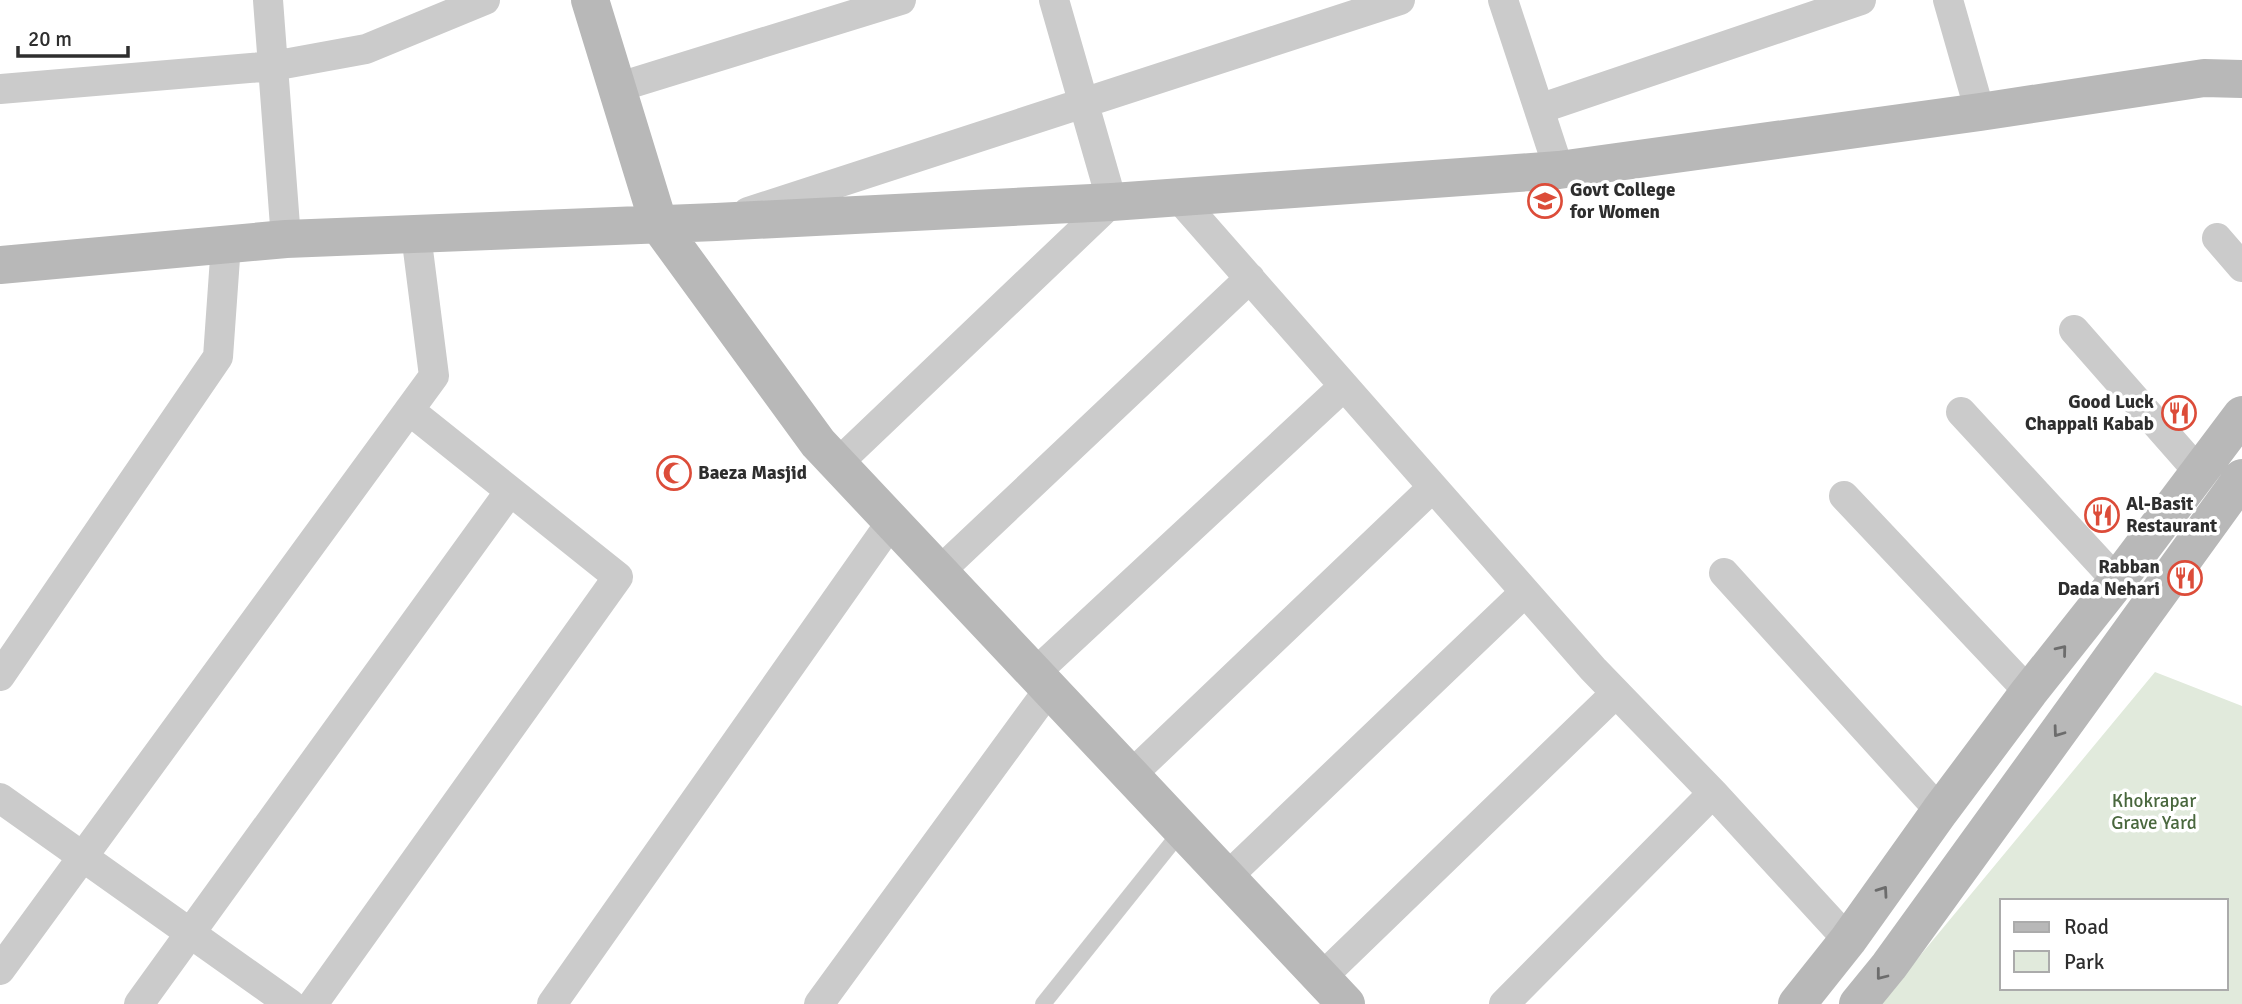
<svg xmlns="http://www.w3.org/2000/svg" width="2242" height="1004" viewBox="0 0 2242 1004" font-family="Signika,sans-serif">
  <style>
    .green { fill: #e1eadc; fill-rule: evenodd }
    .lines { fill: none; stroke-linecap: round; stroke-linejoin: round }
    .lane { stroke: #cbcbcb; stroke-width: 16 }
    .street { stroke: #cbcbcb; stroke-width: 30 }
    .secondary { stroke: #b8b8b8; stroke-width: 38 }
    .oneway { stroke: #6c6c6c }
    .labels { text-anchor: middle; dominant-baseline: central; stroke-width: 7; stroke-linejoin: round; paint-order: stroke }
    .poi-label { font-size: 19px; font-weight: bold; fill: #2e2e2e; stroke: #fff; text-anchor: start }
    .park-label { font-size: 19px; fill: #49673d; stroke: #fff }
  </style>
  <rect width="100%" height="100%" fill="#fff"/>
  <path class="green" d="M2155 672 2242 706V1004H1880ZM2002 901H2226V988H2002Z"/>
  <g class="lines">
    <path class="lane" d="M1043 1004 1183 829"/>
    <path class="street" d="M268 0 286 239
      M1503 0 1559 170
      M1948 0 1980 112
      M616 88 901 0
      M0 89 273 66 366 49 485 0
      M1539 109 1861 0
      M1178 197 1593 669 1713 793 1848 940
      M748 212 1400 0
      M2217 238 2242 267
      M2074 330 2198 471
      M1961 412 2117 581
      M838 463 1112 202 1054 0
      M1844 496 2029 692
      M940 571 1250 278
      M1724 573 1940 811
      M1035 673 1344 386
      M0 676 218 357 226 244
      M1131 775 1433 487
      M0 798 290 1004
      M1227 877 1525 592
      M0 970 434 376 416 234
      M1321 978 1616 693
      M139 1004 510 491
      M313 1004 618 577 409 410
      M552 1004 892 521
      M819 1004 1050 688
      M1504 1004 1713 793"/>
    <path class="secondary" d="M590 0 659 225 818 443 1346 1004
      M0 265 286 239 716 222 1112 202 1559 170 1980 112 2204 78 2242 79
      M1797 1004 1848 940 1940 811 2029 692 2117 581 2242 415
      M1858 1004 1889 966 2242 478"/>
  </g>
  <defs><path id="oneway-chevron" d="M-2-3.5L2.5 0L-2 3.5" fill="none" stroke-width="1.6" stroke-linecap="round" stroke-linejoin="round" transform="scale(1.75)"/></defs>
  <g class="oneway">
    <use href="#oneway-chevron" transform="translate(2062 650) rotate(-51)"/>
    <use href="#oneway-chevron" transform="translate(2058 732) rotate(126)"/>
    <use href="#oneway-chevron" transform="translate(1883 891) rotate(-55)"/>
    <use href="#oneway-chevron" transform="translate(1881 975) rotate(128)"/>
  </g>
  <defs>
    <g id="university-ring" transform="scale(1.75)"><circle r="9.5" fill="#fff" stroke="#dc4c39" stroke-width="1.5"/><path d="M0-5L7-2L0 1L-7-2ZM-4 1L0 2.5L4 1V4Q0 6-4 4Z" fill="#dc4c39"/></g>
    <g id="restaurant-ring" transform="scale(1.75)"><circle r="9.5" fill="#fff" stroke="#dc4c39" stroke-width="1.5"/><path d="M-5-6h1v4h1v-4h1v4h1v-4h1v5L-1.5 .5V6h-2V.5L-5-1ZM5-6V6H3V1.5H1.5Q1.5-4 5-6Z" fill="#dc4c39"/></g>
    <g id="mosque-ring" transform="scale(1.75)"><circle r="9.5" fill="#fff" stroke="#dc4c39" stroke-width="1.5"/><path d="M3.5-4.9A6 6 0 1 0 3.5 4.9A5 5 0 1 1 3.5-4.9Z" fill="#dc4c39"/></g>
  </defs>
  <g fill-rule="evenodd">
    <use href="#university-ring" x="1545" y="201"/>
    <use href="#restaurant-ring" x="2179" y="413"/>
    <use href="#mosque-ring" x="674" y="473"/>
    <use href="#restaurant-ring" x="2102" y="515"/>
    <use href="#restaurant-ring" x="2185" y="578"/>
  </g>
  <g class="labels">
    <g class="poi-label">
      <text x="1570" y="190">Govt College<tspan x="1570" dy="22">for Women</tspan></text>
      <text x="2154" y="402" text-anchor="end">Good Luck<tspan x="2154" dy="22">Chappali Kabab</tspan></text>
      <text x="698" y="473">Baeza Masjid</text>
      <text x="2126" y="504">Al-Basit<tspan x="2126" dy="22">Restaurant</tspan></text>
      <text x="2160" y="567" text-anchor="end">Rabban<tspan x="2160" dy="22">Dada Nehari</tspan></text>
    </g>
    <g class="park-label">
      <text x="2154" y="801">Khokrapar<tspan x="2154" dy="22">Grave Yard</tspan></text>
    </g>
  </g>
  <rect x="2000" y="899" width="228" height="91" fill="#ffffff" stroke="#ababab" stroke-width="2"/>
  <rect x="2014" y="922" width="35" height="10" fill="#b8b8b8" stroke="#ababab" stroke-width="2"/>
  <text x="2064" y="934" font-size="21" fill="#2e2e2e">Road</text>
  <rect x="2014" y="951" width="35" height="21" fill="#e1eadc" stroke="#ababab" stroke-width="2"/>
  <text x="2064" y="969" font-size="21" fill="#2e2e2e">Park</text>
  <path d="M18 46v10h110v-10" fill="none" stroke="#2e2e2e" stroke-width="3.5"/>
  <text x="28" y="46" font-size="21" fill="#2e2e2e" stroke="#ffffff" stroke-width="5" paint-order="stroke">20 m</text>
</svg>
